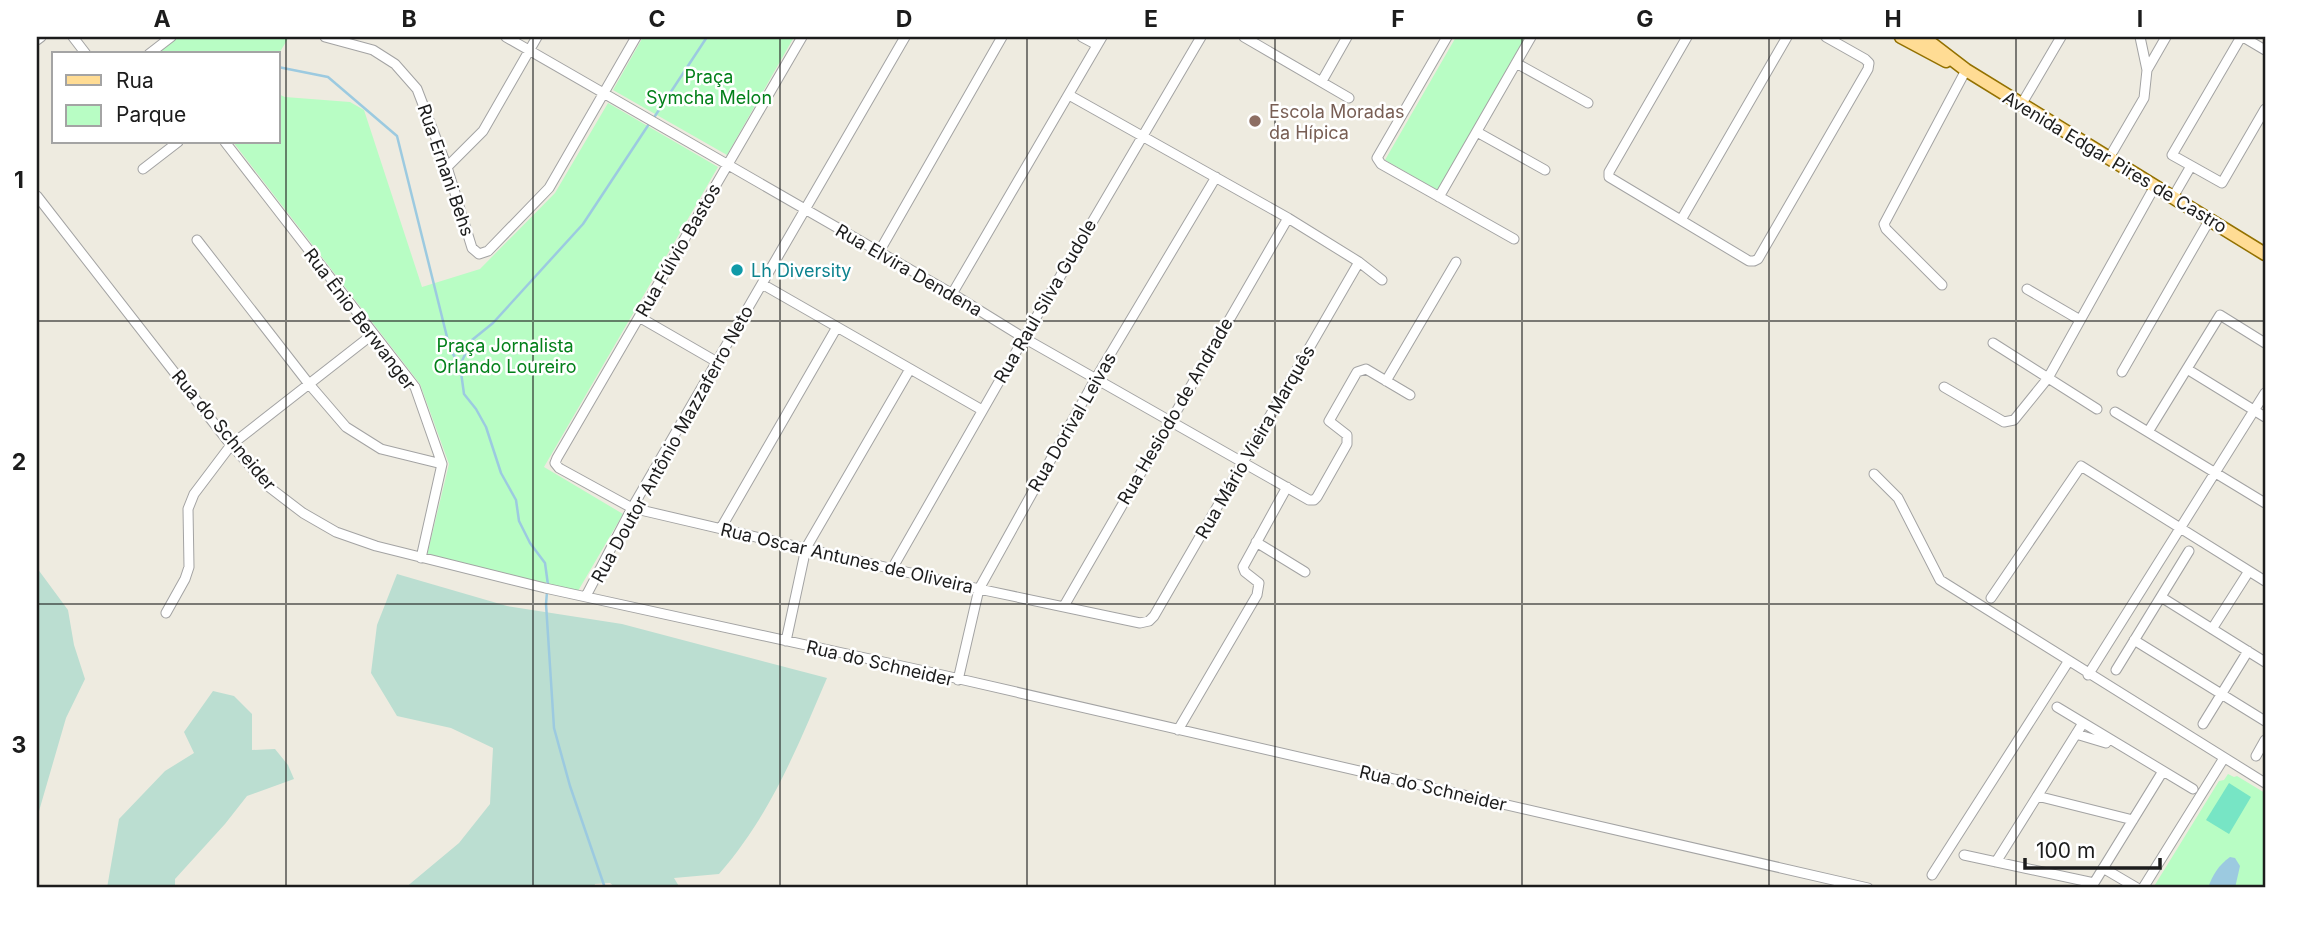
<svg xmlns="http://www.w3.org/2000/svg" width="2302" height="925" viewBox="0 0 2302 925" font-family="Inter,sans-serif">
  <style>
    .wetland { fill: #bbded1 }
    .park { fill: #b8fdc4 }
    .pitch { fill: #77e5c5 }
    .water { fill: #9ccae0 }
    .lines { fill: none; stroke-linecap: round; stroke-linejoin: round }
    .stream { stroke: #9ccae0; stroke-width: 2.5 }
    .minor-casing { stroke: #a3a3a3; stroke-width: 11 }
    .major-casing { stroke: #937100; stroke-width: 15 }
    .minor { stroke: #fff; stroke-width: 9 }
    .major { stroke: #ffdc94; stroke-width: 12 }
    .grid { fill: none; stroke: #1c1c1c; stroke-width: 2; stroke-opacity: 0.55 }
    .education-dot { fill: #8d6e63; stroke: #fff; stroke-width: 2.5 }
    .culture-dot { fill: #0f9aa8; stroke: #fff; stroke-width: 2.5 }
    .labels { text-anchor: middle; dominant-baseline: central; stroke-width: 5; stroke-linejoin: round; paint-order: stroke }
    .park-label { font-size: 18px; fill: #03801a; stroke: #fff }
    .education-label { font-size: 18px; fill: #785e54; stroke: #fff; text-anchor: start }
    .street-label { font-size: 18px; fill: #1c1c1c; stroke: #fff }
    .culture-label { font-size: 18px; fill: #0d838f; stroke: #fff; text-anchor: start }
    .neatline { fill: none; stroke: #1c1c1c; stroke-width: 2.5 }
    .grid-label { font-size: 23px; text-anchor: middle; font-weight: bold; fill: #1c1c1c }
  </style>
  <rect width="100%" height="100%" fill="#eeebe0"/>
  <path class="wetland" d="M37 568 68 610 74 645 85 679 66 718 37 818Z
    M397 574 507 606 622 624 827 678C797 748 770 816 719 874L674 878 680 888H616L610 883 595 884 594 888H405L459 843 490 804 493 748 451 728 397 716 371 673 377 625Z
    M213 691 234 696 252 714V750L275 749 288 765 294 779 247 796 225 824 175 879V888H107L119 819 165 771 194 753 184 732Z"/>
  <path class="park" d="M178 37H289L278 55 165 54 161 49Z
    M643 37H794L727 155 613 90Z
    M1456 37H1528L1439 191 1385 160Z
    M278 94 285 97 350 102 364 110 422 287 480 269 555 193 608 103 718 167 544 467 623 514 578 591 427 555 449 464 420 384 233 142H278Z
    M2228 774 2234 777 2237 776 2265 793V888H2153L2219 781 2224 780Z"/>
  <path class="pitch" d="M2229 783 2251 797 2229 834 2206 820Z"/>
  <path class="water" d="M2230 857 2235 858 2240 866 2235 888H2208C2213 874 2218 866 2230 857Z"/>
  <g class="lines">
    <path class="stream" d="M278 67 328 77 397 136 450 349 459 364
      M653 119 707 37
      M548 585 545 563 530 543 519 521 516 500 501 473 486 427 476 409 464 394 460 365 472 340 493 323 583 224 649 124
      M547 592 546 604 554 728 570 786 605 888"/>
    <g class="minor-casing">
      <path id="minor" d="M73 37 86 54
        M325 37 373 50 395 64 417 89 447 167 472 248 479 254 488 251 549 188 636 37
        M506 37 956 296 1024 338 1309 500H1314L1317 497 1347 444V435L1329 421 1357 372 1366 369 1410 395
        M802 37 557 458 555 463 559 468 632 508 979 589 1140 623 1149 621 1154 616 1359 262
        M1082 37 1097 45
        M1244 37 1349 98
        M1447 37 1377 158 1381 164 1514 239
        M1687 37 1609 172V177L1749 261H1754L1758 259 1868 69 1869 63 1865 59 1826 37
        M2241 37 2172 155 2222 183 2265 109
        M2243 37 2265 50
        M37 40 41 37
        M149 54 171 37
        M1516 63 1588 103
        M2147 70 2166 37
        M1322 81 1347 37
        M1069 95 1288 218 1359 262 1382 280
        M2021 105 2061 37
        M1477 132 1545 170
        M225 142 415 387 442 464 421 558
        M2109 158 2144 98 2147 70 2140 37
        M447 167 483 131 537 37
        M143 169 178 142
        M37 196 227 440 269 487 303 513 336 532 376 546 545 588 929 672 1868 888
        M1439 197 1531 37
        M2173 197 2191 166
        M1681 220 1787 37
        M197 240 309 384 346 427 381 449 442 464
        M879 252 1002 37
        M762 284 982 410
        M1942 285 1886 229 1884 224 1966 70
        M2027 289 2080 320
        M952 294 1102 37
        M639 317 717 362
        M1993 343 2097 409
        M2187 369 2265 417
        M2122 372 2210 219
        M1386 381 1456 262
        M1944 387 2004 422 2014 420 2048 378 2155 186
        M2115 412 2265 503
        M2148 432 2220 315 2265 343
        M1874 474 1898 498 1940 580 2265 783
        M721 528 837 327
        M1256 542 1305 572
        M893 567 1024 338 1201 37
        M586 596 632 508 905 37
        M2161 597 2265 662
        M1991 598 2081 466 2265 581
        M1064 606 1288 218
        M166 613 185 579 189 567 188 509 194 494 231 445 373 334
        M2212 629 2249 571
        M2134 640 2265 721
        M786 641 806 548 910 369
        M2116 670 2189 551
        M2088 675 2265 393
        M958 680 979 589 1096 378 1216 177
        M2057 707 2193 789
        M2203 724 2248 651
        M1178 730 1257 595 1259 583 1245 572 1243 567 1287 487
        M2076 734 2106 743 2109 739
        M2256 756 2265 740
        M2037 796 2133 820
        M1964 855 2094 883 2163 771
        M1996 862 2083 723
        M2103 868 2137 888
        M1932 875 2068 662
        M2143 888 2224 758"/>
    </g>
    <g class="major-casing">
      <path id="major" d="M1901 37 1946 61
        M1923 37 1966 70 2265 254"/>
    </g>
    <use href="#minor" class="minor"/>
    <use href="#major" class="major"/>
  </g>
  <path class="grid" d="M286 37V888M533 37V888M780 37V888M1027 37V888M1275 37V888M1522 37V888M1769 37V888M2016 37V888M37 321H2265M37 604H2265"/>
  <circle class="education-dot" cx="1255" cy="121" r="7"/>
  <circle class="culture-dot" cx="737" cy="270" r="7"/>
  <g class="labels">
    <g class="park-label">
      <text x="709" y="76">Praça<tspan x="709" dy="21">Symcha Melon</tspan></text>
      <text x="505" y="345">Praça Jornalista<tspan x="505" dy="21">Orlando Loureiro</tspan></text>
    </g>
    <g class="education-label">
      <text x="1269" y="111">Escola Moradas<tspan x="1269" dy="21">da Hípica</tspan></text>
    </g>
    <g class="street-label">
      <text transform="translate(2115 162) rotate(31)">Avenida Edgar Pires de Castro</text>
      <text transform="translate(446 170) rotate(71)">Rua Ernani Behs</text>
      <text transform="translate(678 250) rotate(-60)">Rua Fúlvio Bastos</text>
      <text transform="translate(909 270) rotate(30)">Rua Elvira Dendena</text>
      <text transform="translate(1045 301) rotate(-60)">Rua Raul Silva Gudole</text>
      <text transform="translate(360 319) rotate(53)">Rua Ênio Berwanger</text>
      <text transform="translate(1175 411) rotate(-60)">Rua Hesiodo de Andrade</text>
      <text transform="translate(1072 422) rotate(-60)">Rua Dorival Leivas</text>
      <text transform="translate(224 430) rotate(50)">Rua do Schneider</text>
      <text transform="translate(1255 442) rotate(-60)">Rua Mário Vieira Marquês</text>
      <text transform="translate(672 444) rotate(-61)">Rua Doutor Antônio Mazzaferro Neto</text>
      <text transform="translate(847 558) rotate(13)">Rua Oscar Antunes de Oliveira</text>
      <text transform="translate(880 663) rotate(13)">Rua do Schneider</text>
      <text transform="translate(1433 788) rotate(13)">Rua do Schneider</text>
    </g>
    <g class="culture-label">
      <text x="751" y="270">Lh Diversity</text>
    </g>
  </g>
  <rect width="2302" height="925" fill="none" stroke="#ffffff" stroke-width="77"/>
  <rect x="52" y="52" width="228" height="91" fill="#ffffff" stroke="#a4a4a4" stroke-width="2"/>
  <rect x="66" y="75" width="35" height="10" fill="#ffdc94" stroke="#a4a4a4" stroke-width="2"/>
  <text x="116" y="88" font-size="21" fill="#1c1c1c">Rua</text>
  <rect x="66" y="105" width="35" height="21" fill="#b8fdc4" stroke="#a4a4a4" stroke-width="2"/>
  <text x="116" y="122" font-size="21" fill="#1c1c1c">Parque</text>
  <path d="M2025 858v10h135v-10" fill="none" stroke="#1c1c1c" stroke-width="3.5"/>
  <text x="2036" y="858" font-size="21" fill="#1c1c1c" stroke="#ffffff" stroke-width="5" paint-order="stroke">100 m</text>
  <rect x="38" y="38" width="2226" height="848" class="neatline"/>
  <g class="grid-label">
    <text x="162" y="27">A</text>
    <text x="409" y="27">B</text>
    <text x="657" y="27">C</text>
    <text x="904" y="27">D</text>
    <text x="1151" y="27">E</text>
    <text x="1398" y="27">F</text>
    <text x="1645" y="27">G</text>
    <text x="1893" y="27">H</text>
    <text x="2140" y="27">I</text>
    <text x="19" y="188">1</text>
    <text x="19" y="470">2</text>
    <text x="19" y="753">3</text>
  </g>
</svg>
